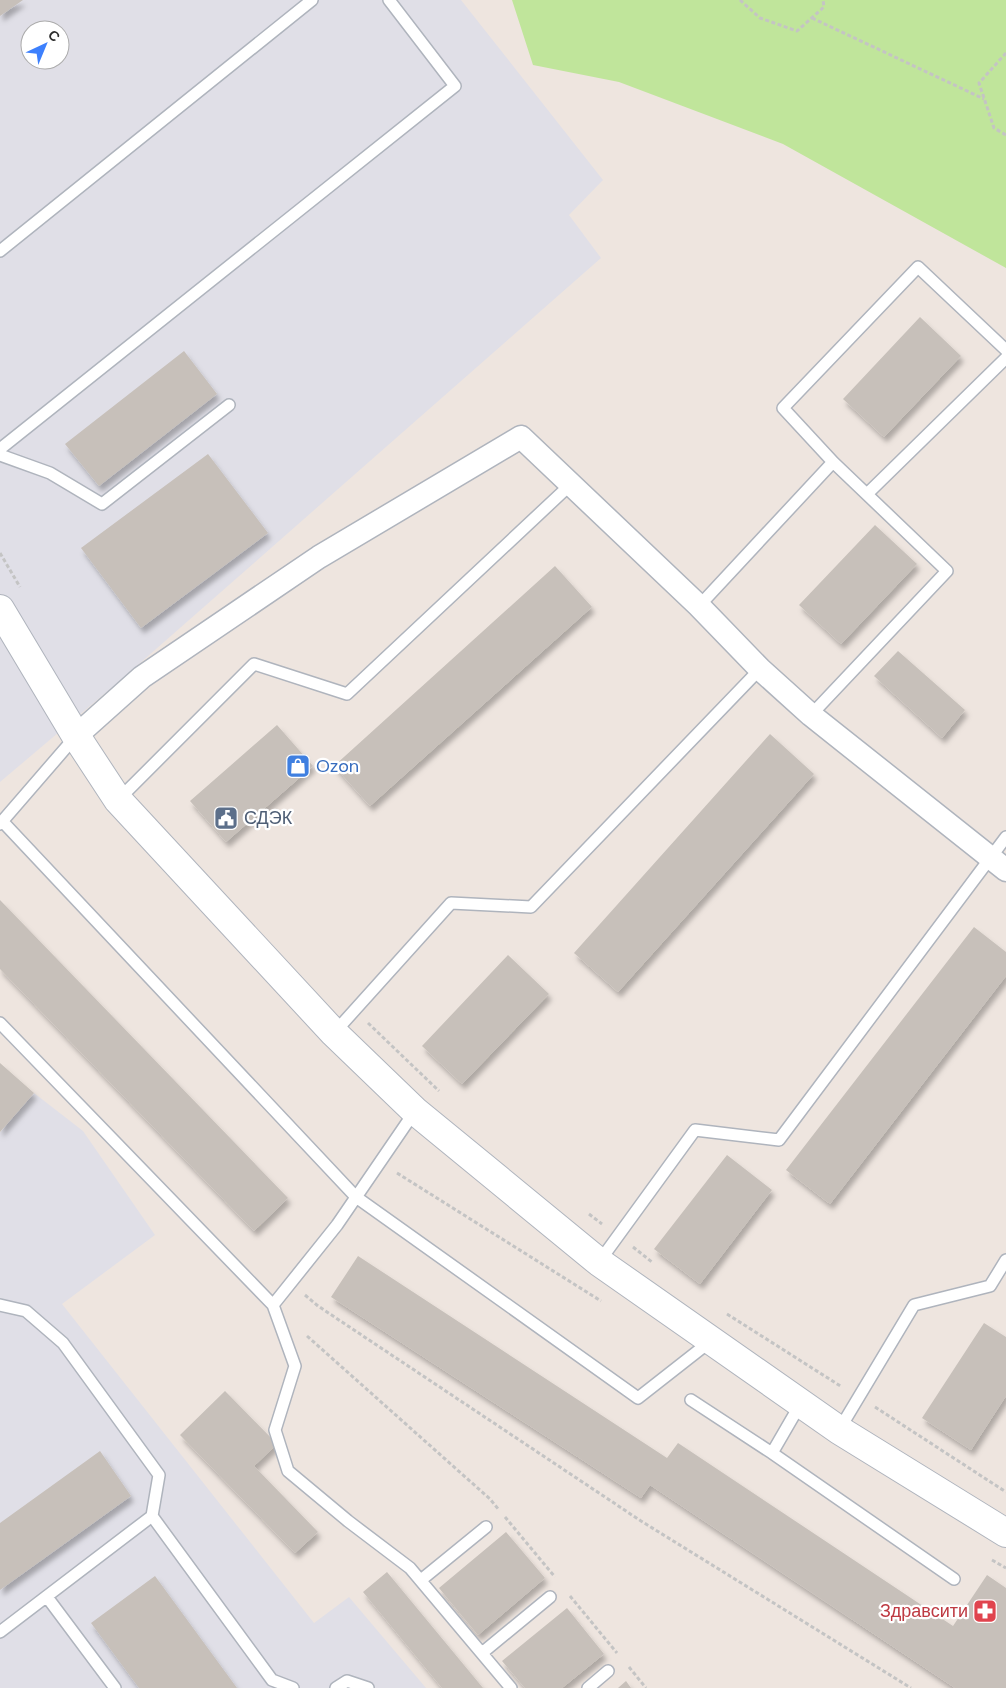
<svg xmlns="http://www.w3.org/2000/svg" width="1006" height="1688" viewBox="0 0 1006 1688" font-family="'DM Sans',sans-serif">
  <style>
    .industrial { fill: #e0dfe7; fill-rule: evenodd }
    .green { fill: #c0e59b }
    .building { fill: #c7c0ba; filter: url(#shadow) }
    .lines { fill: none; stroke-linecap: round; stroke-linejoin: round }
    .service-casing { stroke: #afb4bd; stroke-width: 14 }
    .minor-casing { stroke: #afb4bd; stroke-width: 25 }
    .tertiary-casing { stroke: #afb4bd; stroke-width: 30 }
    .path { stroke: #c4c4c4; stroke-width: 3; stroke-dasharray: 4 2.5; stroke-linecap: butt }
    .service { stroke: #fff; stroke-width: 11 }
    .minor { stroke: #fff; stroke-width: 22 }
    .tertiary { stroke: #fff; stroke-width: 28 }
    .labels { text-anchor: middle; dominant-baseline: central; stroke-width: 4.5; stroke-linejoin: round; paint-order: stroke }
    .shop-label { font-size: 18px; fill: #366cbe; stroke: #fff; text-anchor: start }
    .service-label { font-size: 18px; fill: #4e5e75; stroke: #fff; text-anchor: start }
    .health-label { font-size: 18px; fill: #be3a42; stroke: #fff; text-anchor: end }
  </style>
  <defs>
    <filter id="shadow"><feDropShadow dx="3" dy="5.5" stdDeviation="2.5" flood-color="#0004"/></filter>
  </defs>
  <rect width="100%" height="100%" fill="#eee5df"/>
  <path class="industrial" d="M0 0H461L603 180 569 215 601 258 123 678 0 782ZM30 30H60V60H30Z
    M34 1093 83 1131 155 1235 62 1304 314 1623 349 1597 426 1688H0V1132Z"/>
  <path class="green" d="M512 0H1006V268L783 144 619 82 533 65Z"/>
  <path class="building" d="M0 0H23L0 16Z
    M920 317 961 356 884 437 843 399Z
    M184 351 217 394 99 486 65 444Z
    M208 454 268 533 141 628 81 548Z
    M875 525 917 564 841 644 799 605Z
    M555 566 592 607 370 806 334 766Z
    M898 651 965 710 942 738 874 676Z
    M277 725 313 766 226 842 190 801Z
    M770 734 814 774 618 992 574 953Z
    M0 900 288 1198 254 1231 0 969Z
    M974 927 1006 952V976L830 1204 786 1170Z
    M508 955 549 994 462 1084 422 1046Z
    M0 1063 34 1093 0 1132Z
    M727 1155 772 1190 700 1284 654 1249Z
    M358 1256 667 1458 678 1443 953 1626 987 1575 1006 1588V1688H955L650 1485 641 1498 331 1297Z
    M984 1323 1006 1337V1396L971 1450 922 1418Z
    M225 1391 277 1444 254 1466 318 1532 295 1553 180 1435Z
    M100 1451 131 1496 0 1590V1523Z
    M506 1532 545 1578 478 1635 439 1588Z
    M387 1572 483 1688H442L363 1592Z
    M155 1576 237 1688H139L91 1623Z
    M567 1608 604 1654 562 1688H525L502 1661Z
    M626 1681 631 1688H618Z"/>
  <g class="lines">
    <g class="service-casing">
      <path id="service" d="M0 251 312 0
        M0 449 455 86 389 0
        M0 455 50 473 102 504 229 405
        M867 494 1006 358
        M699 606 833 462 783 408 918 267 1006 350
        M811 715 947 571 833 462
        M118 800 254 664 347 694 570 485
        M3 822 356 1197 638 1398 712 1340
        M0 824 76 736
        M0 1023 273 1305 295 1366 275 1430 288 1471 348 1521 410 1568 511 1688
        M334 1033 451 903 531 907 760 669
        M599 1262 695 1130 779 1140 1006 837
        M0 1305 26 1311 63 1343 159 1475 152 1516 0 1632
        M273 1305 337 1225 415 1111
        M691 1400 772 1453 954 1579
        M839 1430 914 1305 990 1286 1006 1260
        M772 1453 801 1403
        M152 1516 272 1680 293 1688
        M421 1580 486 1527
        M47 1597 115 1688
        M482 1653 550 1597
        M336 1688 347 1681 368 1688
        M588 1688 608 1671"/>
    </g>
    <g class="minor-casing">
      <path id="minor" d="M76 736 142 677 319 557 521 437 699 606 760 669 811 715 1006 870"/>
    </g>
    <g class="tertiary-casing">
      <path id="tertiary" d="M0 609 76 736 118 800 334 1033 415 1111 599 1262 839 1430 1006 1533"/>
    </g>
    <path class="path" d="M740 0 760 18 797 31 824 7 823 0
      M812 18 984 99
      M1006 53 979 83 994 128 1006 135
      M0 553 20 587
      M368 1023 439 1091
      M397 1173 601 1301
      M589 1214 602 1224
      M633 1247 652 1262
      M305 1295 318 1306 641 1521 911 1688
      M727 1314 842 1387
      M307 1336 490 1499 499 1510
      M875 1407 1006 1492
      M505 1517 555 1577
      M992 1560 1006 1568
      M570 1596 617 1653
      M629 1667 646 1688"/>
    <use href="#service" class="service"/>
    <use href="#minor" class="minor"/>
    <use href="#tertiary" class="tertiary"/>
  </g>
  <defs>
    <g id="shop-square" transform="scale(1.25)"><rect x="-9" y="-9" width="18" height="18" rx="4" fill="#3f7fe0" stroke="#fff"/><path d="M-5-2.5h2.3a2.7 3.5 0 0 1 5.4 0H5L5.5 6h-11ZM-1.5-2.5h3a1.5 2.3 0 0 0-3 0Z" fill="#fff"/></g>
    <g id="civic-square" transform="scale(1.25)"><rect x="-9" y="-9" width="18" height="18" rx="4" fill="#5c6f8a" stroke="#fff"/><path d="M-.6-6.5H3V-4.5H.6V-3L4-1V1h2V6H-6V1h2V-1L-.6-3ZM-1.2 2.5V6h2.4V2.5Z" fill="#fff"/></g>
    <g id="pharmacy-square" transform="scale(1.25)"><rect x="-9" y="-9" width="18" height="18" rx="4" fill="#e0444e" stroke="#fff"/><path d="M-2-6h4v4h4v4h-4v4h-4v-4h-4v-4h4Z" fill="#fff"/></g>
  </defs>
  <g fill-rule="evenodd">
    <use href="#shop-square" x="298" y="766"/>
    <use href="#civic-square" x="226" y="818"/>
    <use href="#pharmacy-square" x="985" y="1611"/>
  </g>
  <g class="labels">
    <g class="shop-label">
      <text x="316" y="766">Ozon</text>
    </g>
    <g class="service-label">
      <text x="244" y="818">СДЭК</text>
    </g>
    <g class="health-label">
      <text x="968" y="1611">Здравсити</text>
    </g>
  </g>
  <g transform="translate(45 45) rotate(44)"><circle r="24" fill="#ffffff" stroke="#ababab"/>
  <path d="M0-4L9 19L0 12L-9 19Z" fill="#3d80fd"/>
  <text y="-8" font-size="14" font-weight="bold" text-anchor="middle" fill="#2d2d2d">С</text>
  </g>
</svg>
